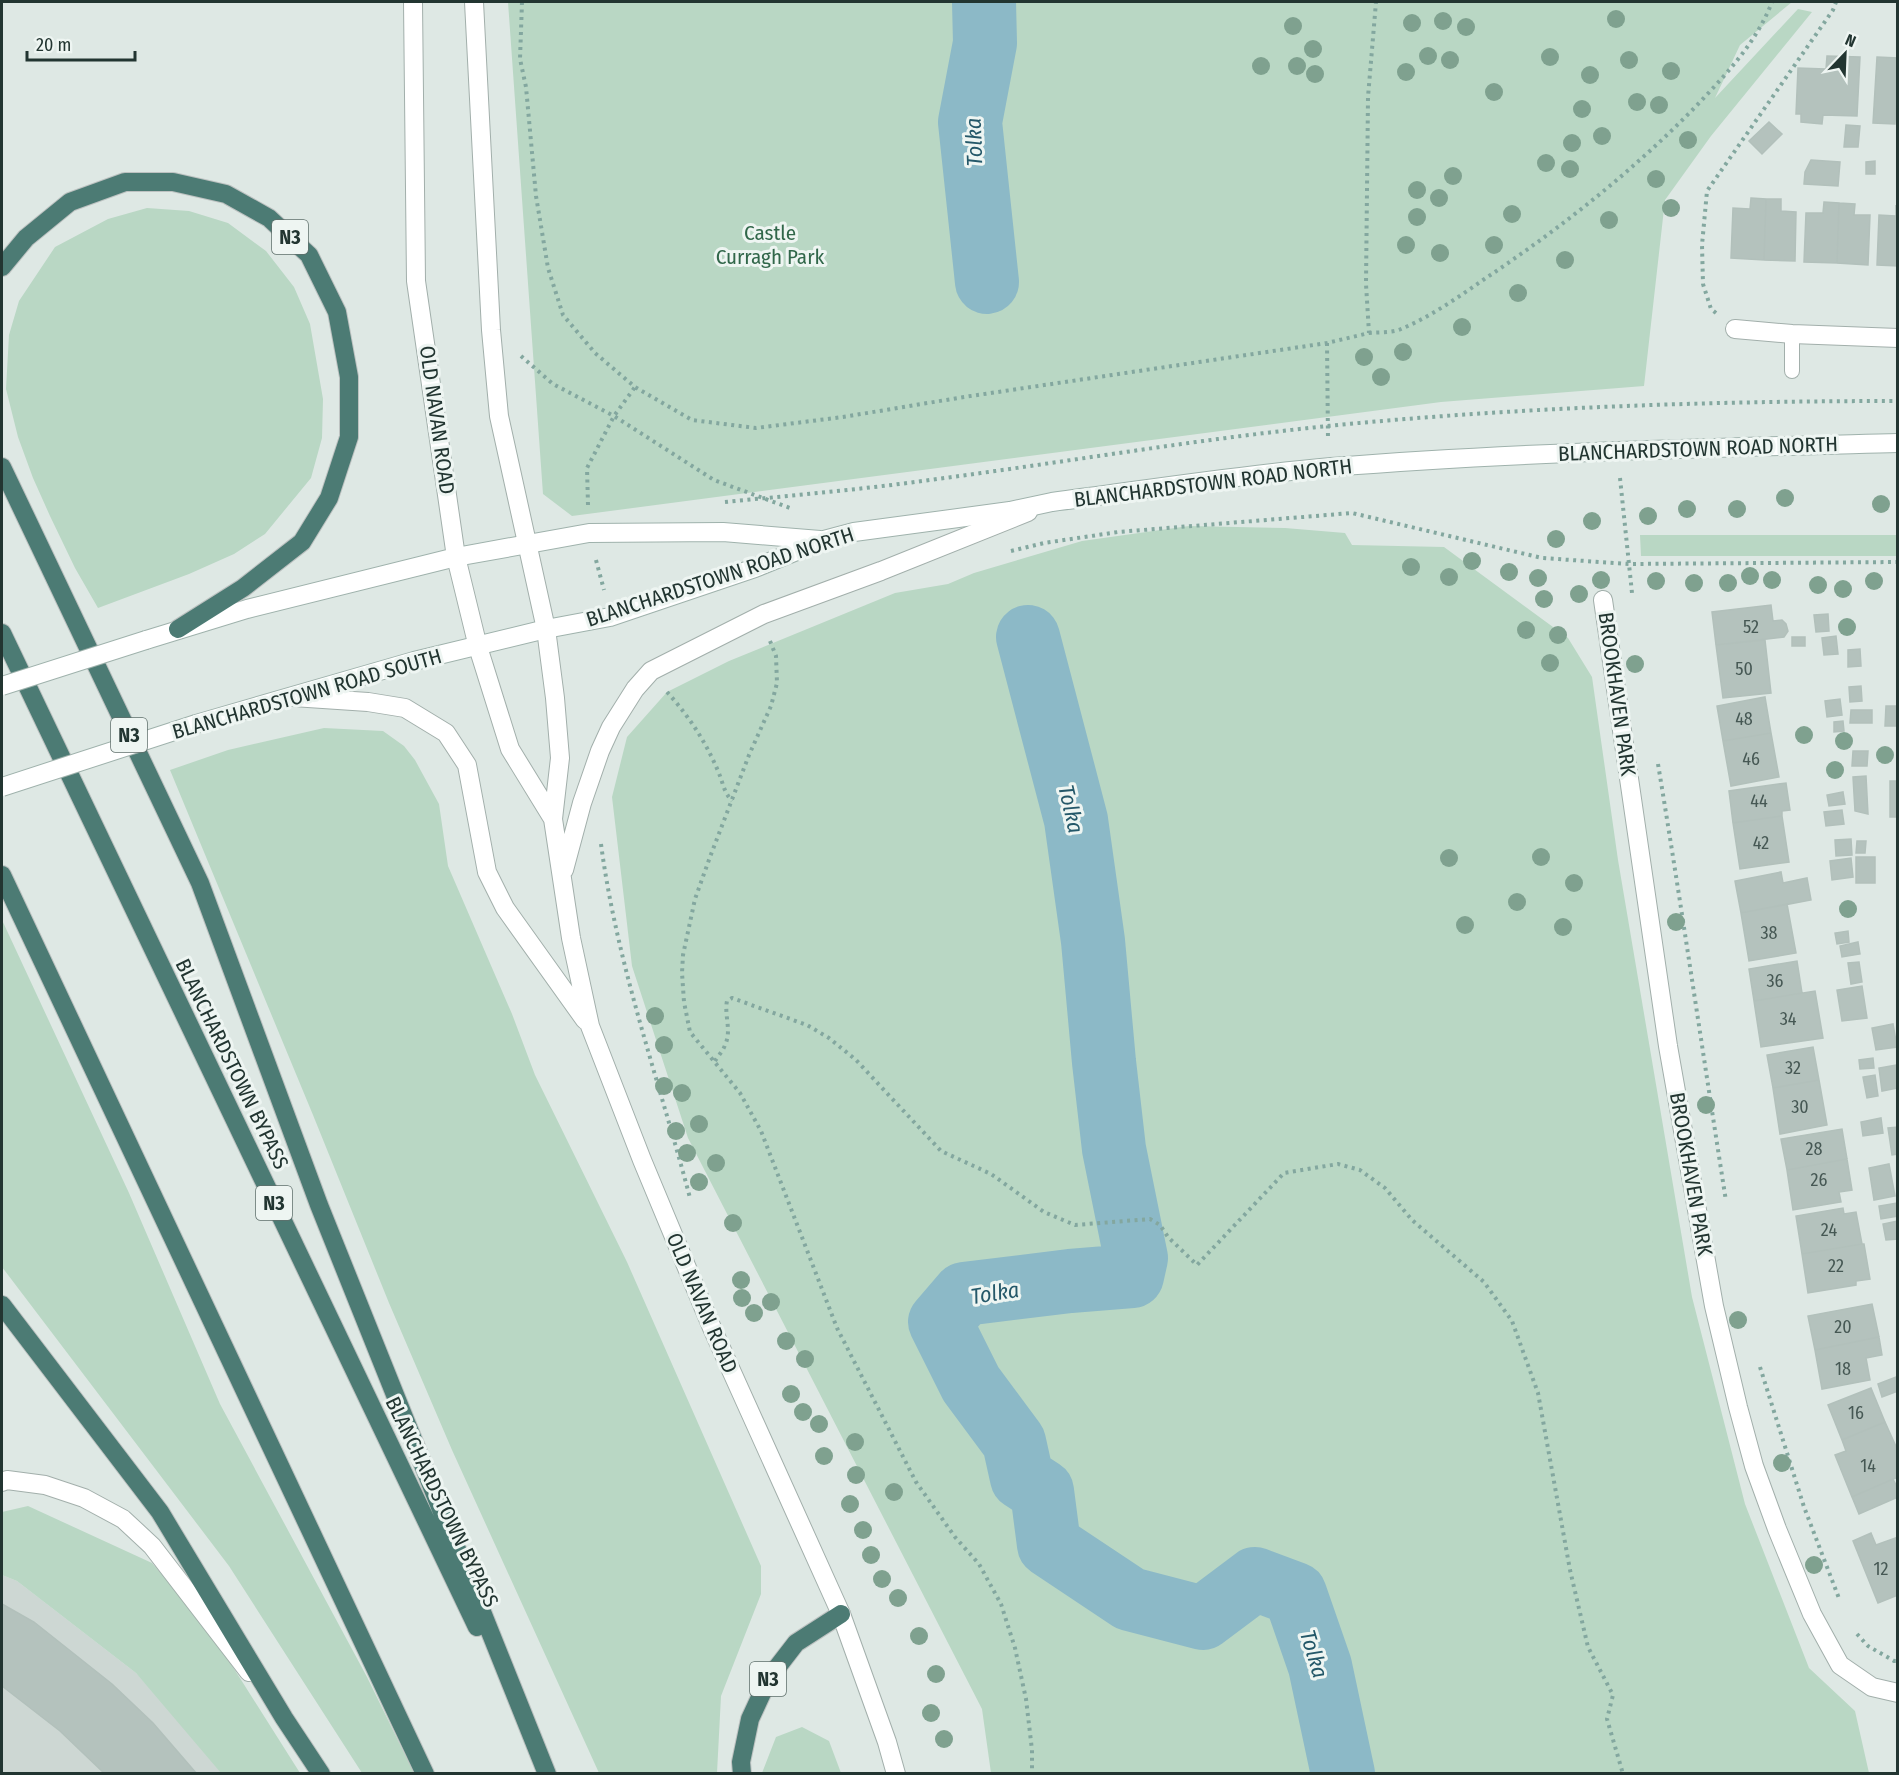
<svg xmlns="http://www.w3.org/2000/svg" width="1899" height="1775" viewBox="0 0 1899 1775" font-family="'Fira Sans Condensed',sans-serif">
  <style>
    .built { fill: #cdd7d3 }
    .green { fill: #b9d7c4 }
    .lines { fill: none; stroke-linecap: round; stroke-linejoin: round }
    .river { stroke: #8cb9c7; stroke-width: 64 }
    .building { fill: #b4c2bd; stroke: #b2c0bb; stroke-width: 1.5 }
    .service-casing { stroke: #a2afab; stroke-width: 16 }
    .minor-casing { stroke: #a2afab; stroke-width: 20 }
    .tertiary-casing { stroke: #a2afab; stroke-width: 20 }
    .secondary-casing { stroke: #9fb2ac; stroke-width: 20 }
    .trunk-casing { stroke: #bdc2c1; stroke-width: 20 }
    .path { stroke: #83a79f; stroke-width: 4; stroke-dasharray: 3 4.5; stroke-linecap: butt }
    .service { stroke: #fff; stroke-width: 14 }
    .minor { stroke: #fff; stroke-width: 18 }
    .tertiary { stroke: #fff; stroke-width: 18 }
    .secondary { stroke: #fff; stroke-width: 18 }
    .trunk { stroke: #4c7b74; stroke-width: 18 }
    .secondary-bridge-casing { stroke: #9fb2ac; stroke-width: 20; stroke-linecap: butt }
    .secondary-bridge { stroke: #fff; stroke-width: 18 }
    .tree { fill: #7fa18f }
    .labels { text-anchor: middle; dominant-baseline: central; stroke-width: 6; stroke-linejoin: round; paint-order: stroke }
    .number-label { font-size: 18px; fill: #465854 }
    .shield { fill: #eef5f2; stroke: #5f6f6b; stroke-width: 1.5 }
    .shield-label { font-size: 20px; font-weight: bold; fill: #223531 }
    .park-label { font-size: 21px; fill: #31674a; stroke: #eef5f2 }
    .street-label { font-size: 21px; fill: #223531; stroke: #eef5f2 }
    .water-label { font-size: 22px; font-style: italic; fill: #245869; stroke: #eef5f2 }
  </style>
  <rect width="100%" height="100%" fill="#dee8e4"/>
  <path class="built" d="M2 1575 17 1581 136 1673 227 1774H2Z"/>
  <path class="green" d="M508 2H1792L1740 45 1715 98 1798 9 1812 12 1711 136 1665 200 1644 386 1441 402 572 516 543 494Z
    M147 208 189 211 228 223 266 251 294 287 310 324 323 399 322 438 311 478 265 534 234 554 189 574 98 608 75 568 50 516 33 478 18 437 6 389 9 335 19 301 55 247 108 219Z
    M1189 526 1285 528 1345 533 1352 545 1444 547 1568 638 1592 677 1618 860 1692 1297 1745 1504 1809 1668 1855 1711 1869 1773H991L982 1709 688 1138 632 966 612 797 627 737 667 692 729 661 895 593 948 584 974 573 1082 541Z
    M1640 535H1897V556H1641Z
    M324 728 383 731 404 746 415 760 439 804 448 866 512 1014 535 1075 627 1262 761 1566V1594L721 1696 717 1773H599L452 1450 389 1303 313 1115 170 770 228 750Z
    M2 920 129 1193 220 1404 367 1677 414 1773H362L229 1566 2 1267Z
    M28 1506 152 1563 207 1626 300 1773H221L136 1673 17 1581 2 1575V1512Z
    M802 1727 829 1741 841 1773H762L776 1737Z"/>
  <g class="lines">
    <path class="river" d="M984 2 985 43 970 122 987 282
      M1028 637 1076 820 1093 941 1104 1062 1114 1149 1136 1258 1132 1276 1070 1281 964 1294 940 1322 971 1384 1014 1442 1022 1478 1042 1491 1049 1545 1130 1599 1203 1618 1255 1579 1295 1594 1320 1666 1343 1774"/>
  </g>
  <path class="building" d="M1827 56 1860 57 1857 116 1823 115 1822 124 1801 122V114H1796L1798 68 1826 69Z
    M1877 57 1898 58V106H1896L1895 124 1873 123Z
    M1769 122 1782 134 1762 154 1749 141Z
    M1846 125 1860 126 1858 147H1844Z
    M1811 160 1840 162 1838 186 1804 184 1805 172Z
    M1875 161V174H1866V162Z
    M1751 198 1766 199 1764 260 1731 258 1733 208 1750 209Z
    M1766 199H1781V211L1796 212 1795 261 1764 260Z
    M1824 202 1839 203 1837 263 1804 262 1806 213H1823Z
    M1839 203 1855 204 1854 215H1870L1868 265 1837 263Z
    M1896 205 1898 266 1877 265 1879 215 1896 216Z
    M1771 605 1773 621 1782 620 1786 624 1788 631 1784 637 1716 645 1712 612Z
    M1828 614 1829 631 1816 632 1814 615Z
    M1836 636 1838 654 1824 655 1822 638Z
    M1792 637H1805V646H1792Z
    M1765 640 1771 693 1723 698 1716 645Z
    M1860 649 1861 666 1848 667V650Z
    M1861 686 1862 701 1850 702 1849 687Z
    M1765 697 1771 733 1723 741 1717 706Z
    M1840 699 1842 715 1827 717 1825 701Z
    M1886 706H1898V726H1885Z
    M1851 710H1872V723H1850Z
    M1843 721 1844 731 1834 732V722Z
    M1771 733 1779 777 1731 786 1723 741Z
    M1853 751H1868L1867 766H1852Z
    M1866 776 1868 814 1855 811 1853 777Z
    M1890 781H1898V817H1890Z
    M1786 783 1790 810 1782 811V816L1733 823 1729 791Z
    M1843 792 1845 804 1829 806 1827 795Z
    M1842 810 1844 824 1826 826 1824 812Z
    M1782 816 1789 862 1740 869 1733 823Z
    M1851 839 1852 855 1836 856 1835 840Z
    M1857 841H1866L1865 853H1856Z
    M1856 857H1875V883H1856Z
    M1851 858 1853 877 1832 880 1830 861Z
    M1781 872 1783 883 1807 878 1811 900 1741 913 1735 881Z
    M1787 904 1796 953 1749 961 1741 913Z
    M1848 931 1849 942 1837 944 1835 933Z
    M1858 942 1860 954 1842 957 1840 946Z
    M1797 961 1802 993 1754 1001 1749 969Z
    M1859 962 1862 982 1851 984 1848 963Z
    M1862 986 1867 1018 1842 1021 1837 990Z
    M1815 991 1823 1038 1761 1047 1754 1001Z
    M1893 1024 1897 1047 1876 1050 1872 1028Z
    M1813 1047 1819 1080 1773 1088 1767 1055Z
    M1873 1058 1874 1068 1860 1069 1859 1060Z
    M1897 1065 1898 1088 1882 1091 1879 1068Z
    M1875 1075 1878 1096 1867 1098 1863 1077Z
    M1819 1080 1827 1125 1780 1134 1773 1088Z
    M1881 1118 1883 1133 1863 1136 1861 1122Z
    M1898 1127V1154L1892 1155 1888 1128Z
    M1842 1129 1847 1159 1787 1170 1781 1139Z
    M1847 1159 1852 1190 1839 1192 1841 1202 1793 1210 1787 1170Z
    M1889 1164 1895 1196 1874 1200 1869 1168Z
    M1898 1203V1216L1881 1219 1879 1206Z
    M1843 1208 1844 1214 1856 1212 1862 1244 1802 1254 1796 1216Z
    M1898 1221V1239L1886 1240 1883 1224Z
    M1862 1244H1864L1870 1279 1856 1281V1285L1808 1293 1802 1254Z
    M1872 1304 1879 1337 1815 1350 1808 1316Z
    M1879 1337 1882 1355 1866 1358 1870 1380 1822 1389 1815 1350Z
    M1896 1377 1898 1391 1882 1397 1878 1384Z
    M1871 1388 1885 1422 1842 1440 1828 1405Z
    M1885 1422 1898 1451V1477L1852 1497 1835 1455 1846 1451 1842 1440Z
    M1893 1479 1898 1489V1497L1859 1514 1852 1497Z
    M1871 1533 1876 1545 1898 1537V1595L1878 1603 1853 1541Z
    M2 1604 34 1622 112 1684 153 1723 197 1774H105L60 1731 2 1686Z"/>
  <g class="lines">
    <g class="service-casing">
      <path id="service" d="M1792 371V334"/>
    </g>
    <g class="minor-casing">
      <path id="minor" d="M1735 329 1792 334 1898 338
        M1603 600 1668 1046 1714 1306 1738 1407 1754 1466 1777 1529 1812 1614 1840 1665 1872 1687 1898 1693
        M2 1482 7 1480 45 1485 84 1498 123 1519 152 1546 249 1672"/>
    </g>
    <g class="tertiary-casing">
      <path id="tertiary" d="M413 2 416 281 456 557 478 647 510 749 553 819
        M474 2 491 330 499 416 546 629 555 698 560 758 553 819 571 938 590 1026 642 1160 712 1328 841 1614 887 1742 896 1774
        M293 697 368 702 405 708 446 733 467 765 487 872 505 908 585 1020
        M564 870 582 803 600 751 611 727 635 689 651 671 764 614 881 571 1028 512"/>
    </g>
    <g class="secondary-casing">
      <path id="secondary" d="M146 640 247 609 456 557 589 533 723 532 820 540
        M196 724 414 661 546 629 610 617 755 568 824 540 854 532 1010 511 1052 502C1144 490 1238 475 1331 467 1519 452 1708 448 1898 443"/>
    </g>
    <g class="trunk-casing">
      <path id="trunk" d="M2 267 26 238 70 202 125 182H173L226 194 269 218 309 255 337 312 349 377V437L329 498 302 542 243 588 178 629
        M2 467 200 883 319 1205 547 1774
        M2 633 477 1627
        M2 875 425 1774
        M2 1305 160 1512 284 1718 321 1774
        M742 1774 741 1762 750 1719 769 1678 796 1643 841 1614"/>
    </g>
    <path class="path" d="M522 2 520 59 526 87 536 196 548 268 563 315 595 353 635 387 692 420 756 428 843 417 964 397 1327 343 1369 333 1366 284 1368 97 1376 2
      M1716 313 1711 309 1703 284 1702 245 1707 191 1833 10 1836 2
      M1369 333C1379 332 1392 333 1401 329 1430 317 1457 298 1483 280 1561 228 1636 169 1701 101 1729 71 1757 41 1772 2
      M1327 343 1328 440
      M521 356 553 384 614 416 714 480 790 508
      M1620 478 1632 593
      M725 502C796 495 867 489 937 479 1074 461 1210 437 1348 424 1530 407 1714 401 1898 401
      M588 505 587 468 614 416 635 387
      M1011 551 1044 543 1118 532 1352 513 1542 558 1629 564 1898 562
      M596 560 604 590
      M770 641 776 656 777 683 771 706 749 755 710 857 695 899 683 955 682 973 684 1002 690 1032 740 1093 761 1131 837 1328 916 1482 955 1537 979 1564 1001 1604 1015 1648 1026 1699 1032 1750V1774
      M667 692C688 715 706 742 718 771 723 782 723 791 732 801
      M1658 764C1682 909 1703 1055 1726 1201
      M601 844C617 965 659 1080 690 1198
      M715 1061C718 1056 723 1051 725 1045 732 1031 724 1015 727 1001L732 998 807 1025 829 1038 856 1060 941 1151 991 1174 1044 1212 1075 1225 1150 1219 1160 1225 1168 1237 1197 1265 1284 1173 1338 1164 1360 1170 1385 1188 1412 1220 1484 1282 1512 1321 1538 1393 1570 1570 1588 1647 1613 1695 1607 1719 1623 1774
      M1760 1367 1804 1507 1840 1601
      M1857 1634 1868 1646 1894 1661H1898"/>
    <use href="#service" class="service"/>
    <use href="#minor" class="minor"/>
    <use href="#tertiary" class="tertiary"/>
    <use href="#secondary" class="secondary"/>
    <use href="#trunk" class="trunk"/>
    <g class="secondary-bridge-casing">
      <path id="secondary-bridge" d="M2 686 146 640
        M2 787 196 724"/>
    </g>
    <use href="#secondary-bridge" class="secondary-bridge"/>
  </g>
  <g class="tree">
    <circle cx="1616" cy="19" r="9"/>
    <circle cx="1443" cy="21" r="9"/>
    <circle cx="1412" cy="23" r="9"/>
    <circle cx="1293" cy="26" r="9"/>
    <circle cx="1466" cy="27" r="9"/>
    <circle cx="1313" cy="49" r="9"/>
    <circle cx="1428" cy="56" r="9"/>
    <circle cx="1550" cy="57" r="9"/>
    <circle cx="1450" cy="60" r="9"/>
    <circle cx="1629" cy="60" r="9"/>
    <circle cx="1261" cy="66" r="9"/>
    <circle cx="1297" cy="66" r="9"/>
    <circle cx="1671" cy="71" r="9"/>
    <circle cx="1406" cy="72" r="9"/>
    <circle cx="1315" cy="74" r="9"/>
    <circle cx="1590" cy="75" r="9"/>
    <circle cx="1494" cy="92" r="9"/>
    <circle cx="1637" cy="102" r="9"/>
    <circle cx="1659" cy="105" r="9"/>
    <circle cx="1582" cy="109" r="9"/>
    <circle cx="1602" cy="136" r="9"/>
    <circle cx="1688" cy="140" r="9"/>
    <circle cx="1572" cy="143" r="9"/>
    <circle cx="1546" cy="163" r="9"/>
    <circle cx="1570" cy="169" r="9"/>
    <circle cx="1453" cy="176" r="9"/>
    <circle cx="1656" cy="179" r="9"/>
    <circle cx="1417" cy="190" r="9"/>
    <circle cx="1439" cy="198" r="9"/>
    <circle cx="1671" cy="208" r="9"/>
    <circle cx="1512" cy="214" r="9"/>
    <circle cx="1417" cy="217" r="9"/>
    <circle cx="1609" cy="220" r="9"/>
    <circle cx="1406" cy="245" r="9"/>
    <circle cx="1494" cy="245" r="9"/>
    <circle cx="1440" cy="253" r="9"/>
    <circle cx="1565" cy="260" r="9"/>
    <circle cx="1518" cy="293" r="9"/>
    <circle cx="1462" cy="327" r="9"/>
    <circle cx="1403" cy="352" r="9"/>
    <circle cx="1364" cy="357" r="9"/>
    <circle cx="1381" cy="377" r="9"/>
    <circle cx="1785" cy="498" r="9"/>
    <circle cx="1881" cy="504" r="9"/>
    <circle cx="1687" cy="509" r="9"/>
    <circle cx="1737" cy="509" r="9"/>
    <circle cx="1648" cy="516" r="9"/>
    <circle cx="1592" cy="521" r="9"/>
    <circle cx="1556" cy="539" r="9"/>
    <circle cx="1472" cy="561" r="9"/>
    <circle cx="1411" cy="567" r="9"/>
    <circle cx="1509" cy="572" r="9"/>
    <circle cx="1750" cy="576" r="9"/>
    <circle cx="1449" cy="577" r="9"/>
    <circle cx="1538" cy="578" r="9"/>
    <circle cx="1601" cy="580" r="9"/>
    <circle cx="1772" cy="580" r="9"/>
    <circle cx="1656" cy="581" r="9"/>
    <circle cx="1874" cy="581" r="9"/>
    <circle cx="1694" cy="583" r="9"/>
    <circle cx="1728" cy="583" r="9"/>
    <circle cx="1818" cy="585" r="9"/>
    <circle cx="1843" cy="589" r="9"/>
    <circle cx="1579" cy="594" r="9"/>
    <circle cx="1544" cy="599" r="9"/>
    <circle cx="1847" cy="627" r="9"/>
    <circle cx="1526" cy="630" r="9"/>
    <circle cx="1558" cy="635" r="9"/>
    <circle cx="1550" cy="663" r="9"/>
    <circle cx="1635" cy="664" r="9"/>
    <circle cx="1804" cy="735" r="9"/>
    <circle cx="1844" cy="741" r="9"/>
    <circle cx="1885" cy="755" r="9"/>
    <circle cx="1835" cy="770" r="9"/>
    <circle cx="1541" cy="857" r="9"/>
    <circle cx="1449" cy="858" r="9"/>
    <circle cx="1574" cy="883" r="9"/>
    <circle cx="1517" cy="902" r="9"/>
    <circle cx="1848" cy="909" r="9"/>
    <circle cx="1676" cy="922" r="9"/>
    <circle cx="1465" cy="925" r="9"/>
    <circle cx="1563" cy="927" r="9"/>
    <circle cx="655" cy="1016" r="9"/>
    <circle cx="664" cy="1045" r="9"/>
    <circle cx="664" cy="1086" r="9"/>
    <circle cx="682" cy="1093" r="9"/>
    <circle cx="1706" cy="1105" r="9"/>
    <circle cx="699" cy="1124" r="9"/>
    <circle cx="676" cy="1131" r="9"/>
    <circle cx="687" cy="1153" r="9"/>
    <circle cx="716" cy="1163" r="9"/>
    <circle cx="699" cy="1182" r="9"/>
    <circle cx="733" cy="1223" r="9"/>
    <circle cx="741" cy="1280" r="9"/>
    <circle cx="742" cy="1298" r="9"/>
    <circle cx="771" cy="1302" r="9"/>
    <circle cx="754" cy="1313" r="9"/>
    <circle cx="1738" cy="1320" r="9"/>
    <circle cx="786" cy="1341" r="9"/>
    <circle cx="805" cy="1359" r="9"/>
    <circle cx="791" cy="1394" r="9"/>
    <circle cx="803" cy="1412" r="9"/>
    <circle cx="819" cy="1424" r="9"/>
    <circle cx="855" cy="1442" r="9"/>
    <circle cx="824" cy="1456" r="9"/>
    <circle cx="1782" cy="1463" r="9"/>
    <circle cx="856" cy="1475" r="9"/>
    <circle cx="894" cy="1492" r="9"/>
    <circle cx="850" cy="1504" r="9"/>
    <circle cx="863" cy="1530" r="9"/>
    <circle cx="871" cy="1555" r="9"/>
    <circle cx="1814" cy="1565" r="9"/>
    <circle cx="882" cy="1579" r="9"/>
    <circle cx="898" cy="1598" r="9"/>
    <circle cx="919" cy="1636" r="9"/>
    <circle cx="936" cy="1674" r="9"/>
    <circle cx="931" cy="1713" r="9"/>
    <circle cx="944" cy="1739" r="9"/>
  </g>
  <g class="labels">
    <g class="number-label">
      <text x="1751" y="627">52</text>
      <text x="1744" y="669">50</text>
      <text x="1744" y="719">48</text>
      <text x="1751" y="759">46</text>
      <text x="1759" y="801">44</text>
      <text x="1761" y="843">42</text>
      <text x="1769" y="933">38</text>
      <text x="1775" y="981">36</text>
      <text x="1788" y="1019">34</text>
      <text x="1793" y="1068">32</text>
      <text x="1800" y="1107">30</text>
      <text x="1814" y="1149">28</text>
      <text x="1819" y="1180">26</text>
      <text x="1829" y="1230">24</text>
      <text x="1836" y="1266">22</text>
      <text x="1843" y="1327">20</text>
      <text x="1843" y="1369">18</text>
      <text x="1856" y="1413">16</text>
      <text x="1868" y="1466">14</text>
      <text x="1881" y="1569">12</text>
    </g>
    <g class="shield">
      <rect x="272" y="220" width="36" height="34" rx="4.5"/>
      <rect x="111" y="718" width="36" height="34" rx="4.5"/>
      <rect x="256" y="1186" width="36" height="34" rx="4.5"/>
      <rect x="750" y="1662" width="36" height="34" rx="4.5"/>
    </g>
    <g class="shield-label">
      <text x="290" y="237">N3</text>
      <text x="129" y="735">N3</text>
      <text x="274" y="1203">N3</text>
      <text x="768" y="1679">N3</text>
    </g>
    <g class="park-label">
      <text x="770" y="233">Castle<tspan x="770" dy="24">Curragh Park</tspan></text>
    </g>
    <g class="street-label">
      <text transform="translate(437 420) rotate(82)">OLD NAVAN ROAD</text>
      <text transform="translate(1698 449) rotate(-2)">BLANCHARDSTOWN ROAD NORTH</text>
      <text transform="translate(1213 483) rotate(-7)">BLANCHARDSTOWN ROAD NORTH</text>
      <text transform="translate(720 577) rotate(-18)">BLANCHARDSTOWN ROAD NORTH</text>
      <text transform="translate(307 694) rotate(-16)">BLANCHARDSTOWN ROAD SOUTH</text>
      <text transform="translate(1617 694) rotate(82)">BROOKHAVEN PARK</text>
      <text transform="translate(232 1064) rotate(64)">BLANCHARDSTOWN BYPASS</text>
      <text transform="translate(1691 1174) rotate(80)">BROOKHAVEN PARK</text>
      <text transform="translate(702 1303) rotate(67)">OLD NAVAN ROAD</text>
      <text transform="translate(442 1502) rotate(64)">BLANCHARDSTOWN BYPASS</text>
    </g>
    <g class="water-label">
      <text transform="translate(974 142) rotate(-92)">Tolka</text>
      <text transform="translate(1071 809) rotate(77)">Tolka</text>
      <text transform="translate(995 1293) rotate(-9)">Tolka</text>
      <text transform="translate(1314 1654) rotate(73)">Tolka</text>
    </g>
  </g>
  <rect width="1899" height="1775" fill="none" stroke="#223531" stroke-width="6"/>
  <g transform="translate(1845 54) rotate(23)" stroke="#eef5f2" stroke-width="4.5" paint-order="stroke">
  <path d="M0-4.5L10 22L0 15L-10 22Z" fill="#223531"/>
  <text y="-9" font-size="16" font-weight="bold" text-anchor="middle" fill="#223531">N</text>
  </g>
  <path d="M27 51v9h108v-9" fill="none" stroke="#223531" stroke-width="3"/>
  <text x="36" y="51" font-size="18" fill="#223531" stroke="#eef5f2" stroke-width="4.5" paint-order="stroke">20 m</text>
</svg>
